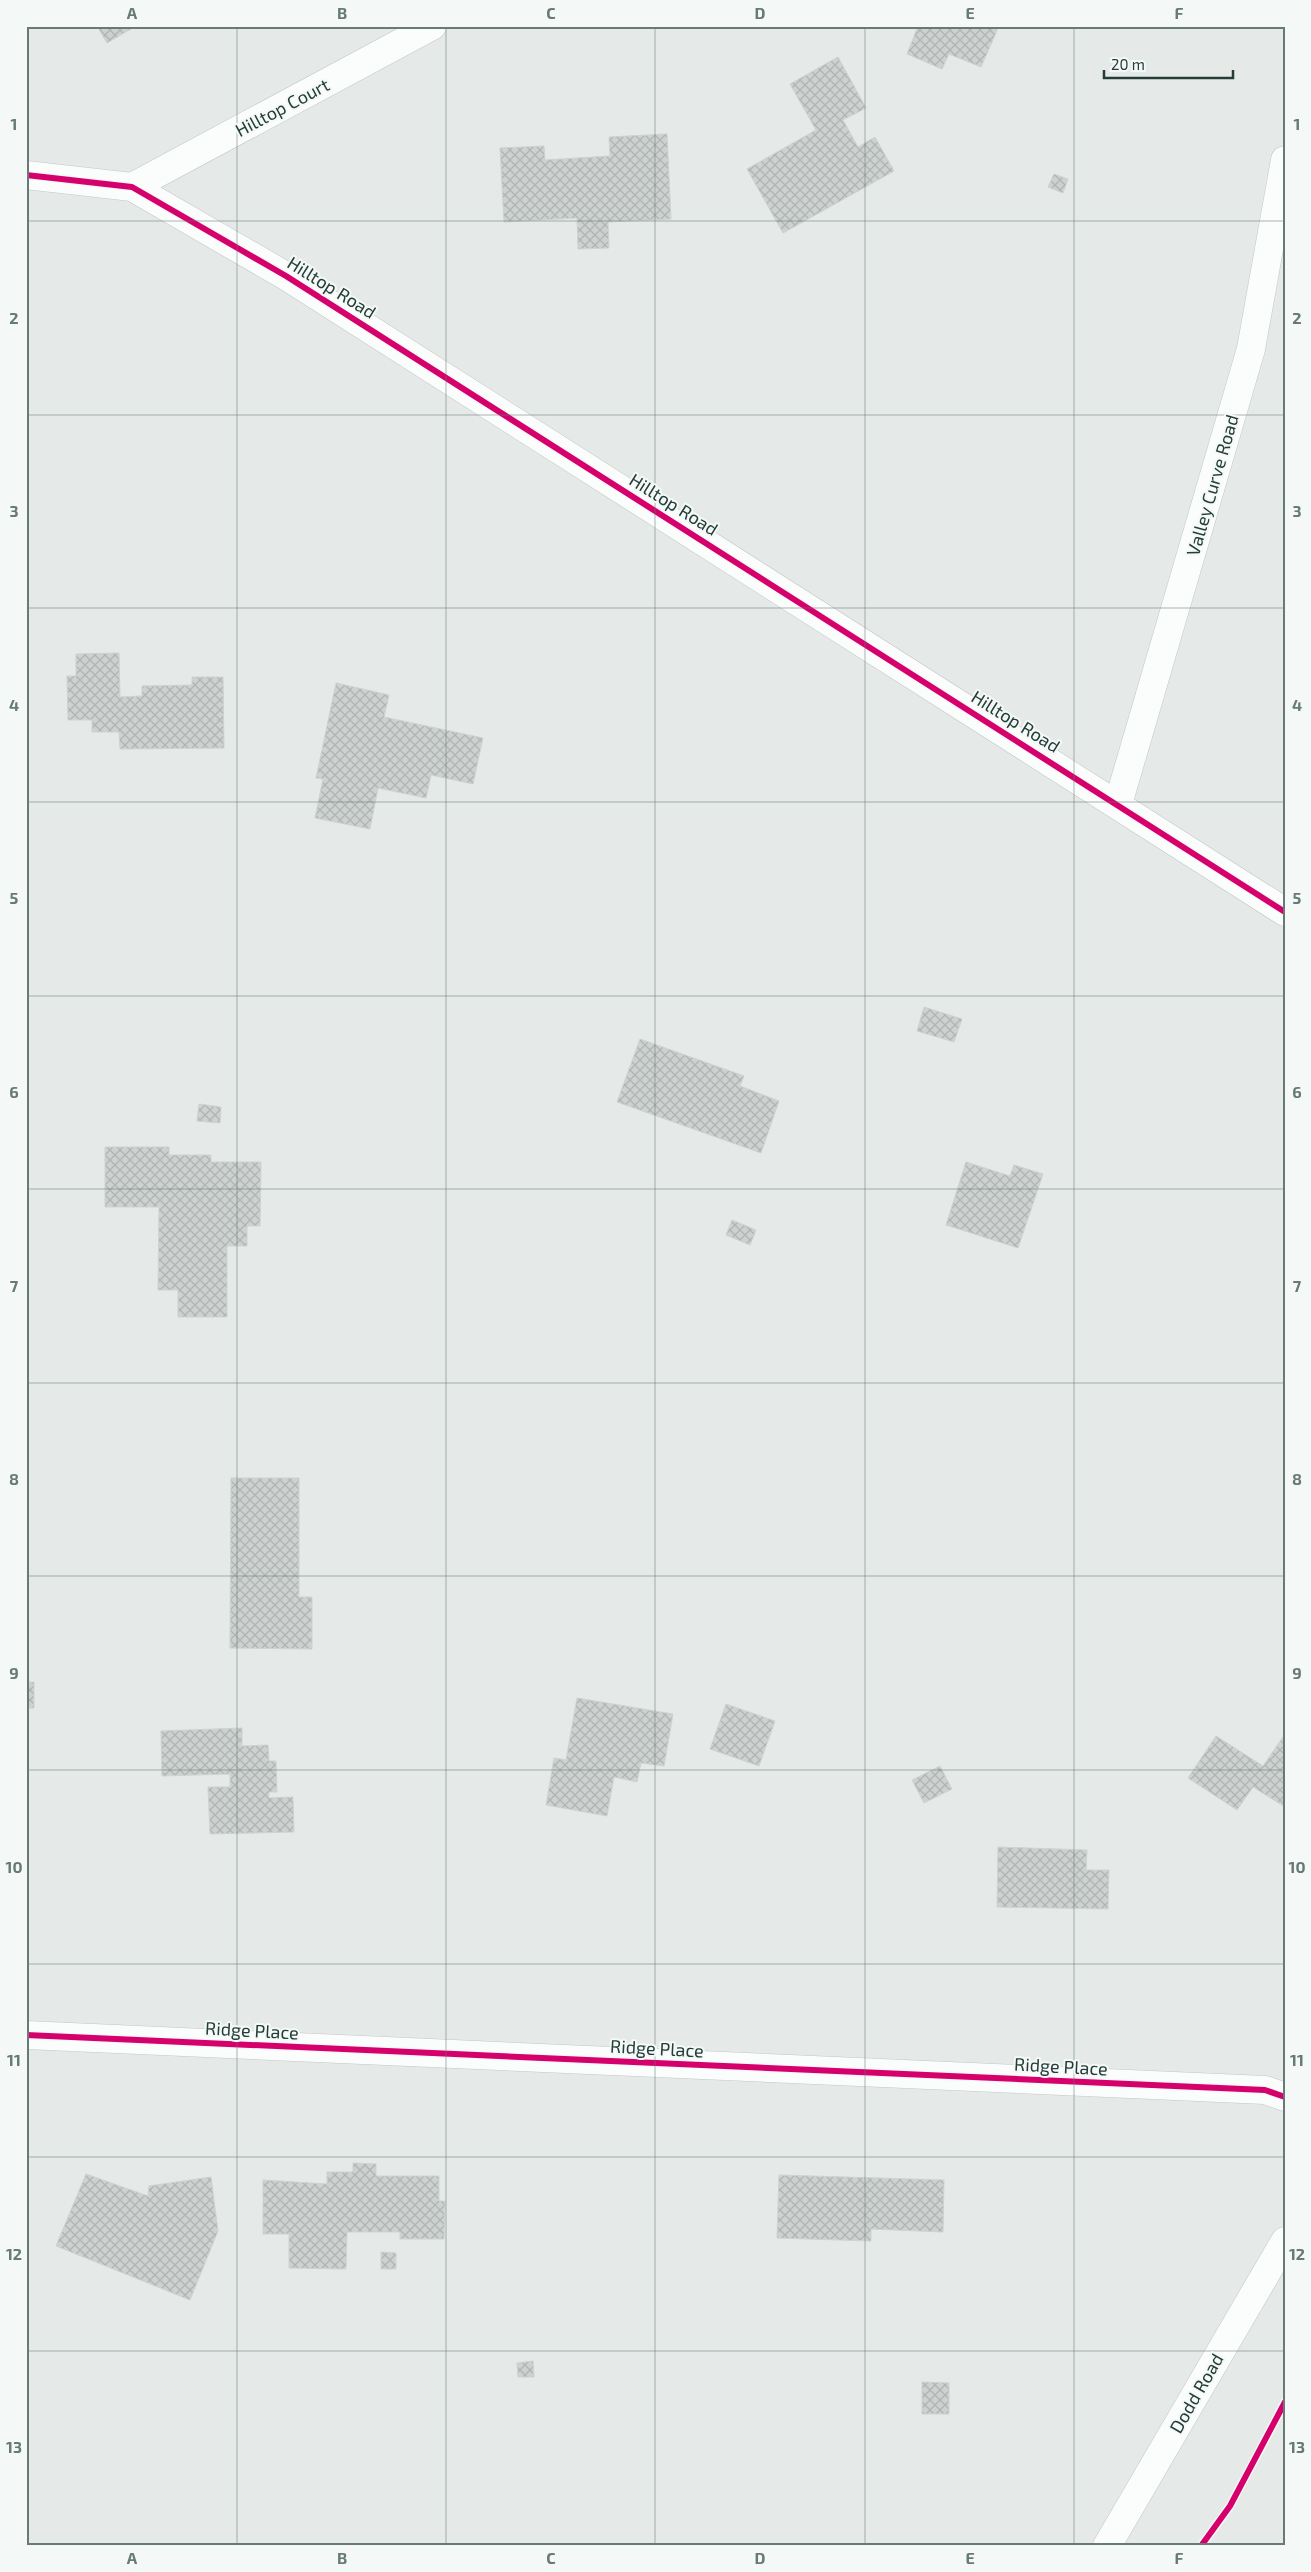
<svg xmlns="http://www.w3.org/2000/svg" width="1311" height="2572" viewBox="0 0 1311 2572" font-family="'Exo 2',sans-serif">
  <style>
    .building { fill: url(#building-cross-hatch); stroke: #ced3d1 }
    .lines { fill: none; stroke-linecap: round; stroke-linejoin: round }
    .minor-casing { stroke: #c2c7c5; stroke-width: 29 }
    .secondary-casing { stroke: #c1c7c5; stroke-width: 29 }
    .minor { stroke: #fbfcfc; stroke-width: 28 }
    .secondary { stroke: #fbfcfc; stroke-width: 28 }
    .cycleway-casing { stroke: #f4f9f7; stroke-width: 9 }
    .cycleway { stroke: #d6006c; stroke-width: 6 }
    .grid { fill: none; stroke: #687a76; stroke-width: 1; stroke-opacity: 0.55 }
    .labels { text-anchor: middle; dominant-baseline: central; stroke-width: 4; stroke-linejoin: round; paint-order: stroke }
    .street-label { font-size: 18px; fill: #243d38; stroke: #f4f9f7 }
    .neatline { fill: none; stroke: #687a76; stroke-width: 2 }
    .grid-label { font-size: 16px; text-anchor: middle; font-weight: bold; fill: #687a76 }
  </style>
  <defs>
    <pattern id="building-cross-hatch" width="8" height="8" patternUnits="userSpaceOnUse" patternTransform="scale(1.25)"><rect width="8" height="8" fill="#cdd1d0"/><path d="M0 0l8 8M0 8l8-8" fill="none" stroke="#b0b4b3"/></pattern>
  </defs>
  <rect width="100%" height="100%" fill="#e5eae8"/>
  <path class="building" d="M97 26H136L107 43Z
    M918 26H999L981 67 949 54 942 69 907 54Z
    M838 57 866 108 843 120 858 147 875 137 894 171 783 233 747 169 816 130 790 84Z
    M667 134 671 219 608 222 609 248 578 249 577 218 504 222 500 148 544 146 545 160 610 156 609 137Z
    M1054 174 1068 179 1063 193 1048 187Z
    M119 653 120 697 142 696V686L192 685V677H223L224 748 120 749 119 732H92V720H68L67 676H76V654Z
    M336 683 389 695 384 717 483 738 473 784 431 775 426 798 378 788 370 829 315 818 323 779 316 778Z
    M924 1007 962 1019 954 1042 917 1031Z
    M640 1039 744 1076 740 1086 779 1101 761 1153 617 1102Z
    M199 1104 221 1107 220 1123 197 1121Z
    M105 1147H169V1155H211V1162H261L260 1226H247V1246H227V1317H178V1290H158L159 1207H105Z
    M966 1162 1010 1176 1014 1165 1043 1174 1018 1248 946 1225Z
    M732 1220 756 1230 750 1245 726 1235Z
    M231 1478H299V1597H312V1649L230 1648Z
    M26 1682H34V1708H26Z
    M577 1698 673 1714 664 1766 641 1763 637 1782 614 1777 607 1816 546 1805 554 1758 566 1760Z
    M726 1704 775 1721 759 1766 710 1749Z
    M242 1728V1746L268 1745 269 1761H276L277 1792H269V1798L293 1797 294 1832 210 1834 208 1787H230V1774L162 1776 161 1731Z
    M1285 1734V1807L1253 1787 1237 1810 1188 1778 1216 1736 1263 1766Z
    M940 1766 952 1789 924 1803 912 1780Z
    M998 1847 1087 1850 1086 1870H1109L1108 1909 997 1907Z
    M353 2163 376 2164V2176H439V2201H445L444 2239H400V2232H347L346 2269 289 2268V2234H263V2180L327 2184V2172H353Z
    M86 2174 148 2196 149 2186 211 2177 218 2231 190 2300 56 2246Z
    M779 2175 944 2180 943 2232 871 2229V2241L777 2238Z
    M381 2252 396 2253V2269H381Z
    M533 2361 534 2377H518L517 2363Z
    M922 2382 949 2383V2414H922Z"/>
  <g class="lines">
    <g class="minor-casing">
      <path id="minor" d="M26 175 132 187 286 276 1285 912
        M132 187 432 26
        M1118 804 1251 349 1285 160
        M26 2035 1265 2090 1285 2097"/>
    </g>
    <g class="secondary-casing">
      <path id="secondary" d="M1107 2546 1285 2241"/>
    </g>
    <use href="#minor" class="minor"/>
    <use href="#secondary" class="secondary"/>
    <g class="cycleway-casing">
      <path id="cycleway" d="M26 175 132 187 286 276 1285 912
        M26 2035 1265 2090 1285 2097
        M1201 2546 1230 2506 1285 2402"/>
    </g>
    <use href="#cycleway" class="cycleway"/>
  </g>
  <path class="grid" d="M237 26V2546M446 26V2546M655 26V2546M865 26V2546M1074 26V2546M26 221H1285M26 415H1285M26 608H1285M26 802H1285M26 996H1285M26 1189H1285M26 1383H1285M26 1576H1285M26 1770H1285M26 1964H1285M26 2157H1285M26 2351H1285"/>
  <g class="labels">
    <g class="street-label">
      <text transform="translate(282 107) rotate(-28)">Hilltop Court</text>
      <text transform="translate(332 287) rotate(32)">Hilltop Road</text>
      <text transform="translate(1212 485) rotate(-74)">Valley Curve Road</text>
      <text transform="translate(674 504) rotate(32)">Hilltop Road</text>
      <text transform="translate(1016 721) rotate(32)">Hilltop Road</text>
      <text transform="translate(252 2030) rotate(3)">Ridge Place</text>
      <text transform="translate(657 2048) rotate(3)">Ridge Place</text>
      <text transform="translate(1061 2066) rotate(3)">Ridge Place</text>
      <text transform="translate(1196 2393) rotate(-60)">Dodd Road</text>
    </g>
  </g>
  <rect width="1311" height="2572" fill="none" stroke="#f4f9f7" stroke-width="55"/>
  <path d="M1104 70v8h129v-8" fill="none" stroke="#243d38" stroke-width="2.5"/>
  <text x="1111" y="70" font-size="15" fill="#243d38" stroke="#f4f9f7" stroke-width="4" paint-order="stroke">20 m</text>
  <rect x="28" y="28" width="1256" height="2516" class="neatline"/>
  <g class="grid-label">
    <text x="132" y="19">A</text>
    <text x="342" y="19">B</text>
    <text x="551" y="19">C</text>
    <text x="760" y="19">D</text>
    <text x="970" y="19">E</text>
    <text x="1179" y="19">F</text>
    <text x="14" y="130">1</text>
    <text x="1297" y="130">1</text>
    <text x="14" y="324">2</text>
    <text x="1297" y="324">2</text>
    <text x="14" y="517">3</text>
    <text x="1297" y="517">3</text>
    <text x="14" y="711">4</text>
    <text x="1297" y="711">4</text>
    <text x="14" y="904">5</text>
    <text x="1297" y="904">5</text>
    <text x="14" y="1098">6</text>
    <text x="1297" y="1098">6</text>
    <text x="14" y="1292">7</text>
    <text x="1297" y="1292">7</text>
    <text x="14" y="1485">8</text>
    <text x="1297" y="1485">8</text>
    <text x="14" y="1679">9</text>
    <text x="1297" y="1679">9</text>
    <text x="14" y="1873">10</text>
    <text x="1297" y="1873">10</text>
    <text x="14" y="2066">11</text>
    <text x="1297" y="2066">11</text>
    <text x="14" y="2260">12</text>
    <text x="1297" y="2260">12</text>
    <text x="14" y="2453">13</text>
    <text x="1297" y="2453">13</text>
    <text x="132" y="2564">A</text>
    <text x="342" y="2564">B</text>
    <text x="551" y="2564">C</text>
    <text x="760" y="2564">D</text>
    <text x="970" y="2564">E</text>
    <text x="1179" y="2564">F</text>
  </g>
</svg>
